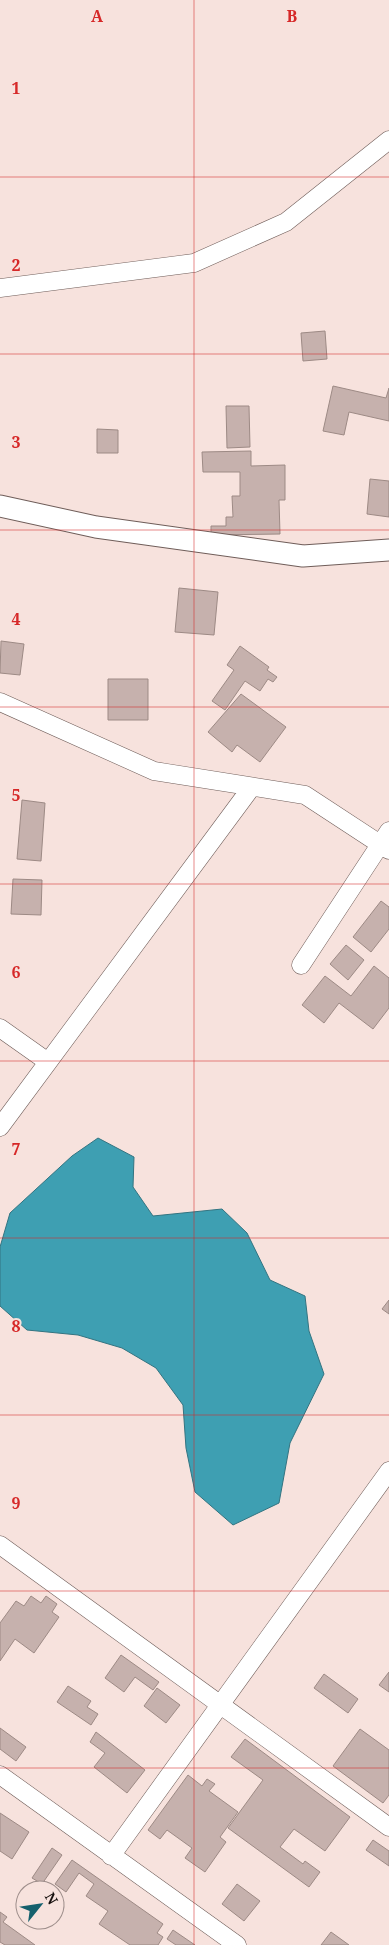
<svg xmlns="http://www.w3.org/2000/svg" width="389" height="1945" viewBox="0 0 389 1945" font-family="'Noto Serif',serif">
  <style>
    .water { fill: #3e9fb2; stroke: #337481 }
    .building { fill: #c6b1ad; stroke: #9d8a85 }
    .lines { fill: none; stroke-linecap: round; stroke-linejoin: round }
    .minor-casing { stroke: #6f5d59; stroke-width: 19 }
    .tertiary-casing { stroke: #6f5d59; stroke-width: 23 }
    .minor { stroke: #fff; stroke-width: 18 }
    .tertiary { stroke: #fff; stroke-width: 21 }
    .grid { fill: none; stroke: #d62828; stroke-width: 1; stroke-opacity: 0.55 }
    .grid-label { font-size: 16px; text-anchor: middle; font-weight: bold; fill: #d62828; stroke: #f7e2dd; stroke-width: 4; stroke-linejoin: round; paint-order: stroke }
  </style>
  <rect width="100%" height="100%" fill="#f7e2dd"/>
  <path class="water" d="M98 1138 134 1157 133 1187 153 1216 222 1209 247 1233 270 1280 305 1296 309 1331 324 1374 290 1443 279 1503 233 1525 195 1492 186 1448 183 1405 156 1368 122 1348 78 1335 27 1330 0 1306V1247L10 1213 72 1156Z"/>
  <path class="building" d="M325 331 327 359 303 361 301 333Z
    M333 386 386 398 389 388V421L349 412 344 435 323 431Z
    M226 406H249L250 447 227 448Z
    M97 429 118 430V453H97Z
    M251 451V466L285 465V500H279L280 534 211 535V526H226V517H233L232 496H240V472H203L202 452Z
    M370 479 389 481V517L367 514Z
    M179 588 218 592 214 635 175 632Z
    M1 641 24 644 20 675 0 673Z
    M240 646 269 667 267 670 277 677 273 682 268 679 260 691 245 681 225 710 212 701 234 670 227 665Z
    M108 679H148V720H108Z
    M241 694 286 727 260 762 237 745 232 752 208 732Z
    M22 800 45 803 41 861 17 859Z
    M13 879 42 880 41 915 11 914Z
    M381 901 389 907V929L371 952 353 937Z
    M346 945 364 960 348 980 330 964Z
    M374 966 389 978V1008L373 1029 339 1003 324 1023 302 1005 325 976 351 996Z
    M389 1300V1314L382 1309Z
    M31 1596 41 1603 46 1596 57 1604 52 1612 59 1617 34 1653 15 1639 0 1661V1623L16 1601 24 1606Z
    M121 1655 159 1682 153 1690 135 1677 124 1692 105 1678Z
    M389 1672V1692L379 1685Z
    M324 1674 358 1699 348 1713 314 1688Z
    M68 1686 91 1701 87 1707 98 1714 91 1725 57 1702Z
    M157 1688 180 1705 166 1723 144 1706Z
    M0 1728 26 1747 16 1761 0 1749Z
    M360 1729 389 1750V1795L383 1803 333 1766Z
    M96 1732 145 1770 127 1793 94 1767 105 1753 90 1742Z
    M245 1739 350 1817 325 1851 294 1829 280 1847 303 1864 305 1861 320 1872 309 1887 228 1828 263 1780 231 1757Z
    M188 1775 202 1786 207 1779 215 1784 209 1791 238 1812 220 1837 226 1842 205 1872 185 1858 192 1848 167 1830 160 1839 148 1830Z
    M0 1813 29 1832 12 1859 0 1851Z
    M373 1840 389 1851V1866L366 1850Z
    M52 1848 62 1855 42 1884 32 1878Z
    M72 1860 163 1924 157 1933 163 1937 158 1945H130L99 1924 108 1911 86 1896 94 1884 79 1873 66 1892 55 1884Z
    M237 1884 260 1901 244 1921 222 1904Z
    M0 1912 7 1917 3 1922 35 1945H5L0 1942Z
    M173 1930 195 1945H176L167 1939Z
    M331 1932 349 1945H321Z"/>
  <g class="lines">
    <g class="minor-casing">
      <path id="minor" d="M0 288 194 263 286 222 389 140
        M0 702 154 771 305 795 389 850
        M301 965 389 831
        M0 1028 48 1062
        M0 1127 251 788
        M0 1545 389 1827
        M0 1775 237 1945
        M111 1856 389 1471"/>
    </g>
    <g class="tertiary-casing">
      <path id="tertiary" d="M0 506 96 527 303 556 389 550"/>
    </g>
    <use href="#minor" class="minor"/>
    <use href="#tertiary" class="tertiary"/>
  </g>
  <path class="grid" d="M194 0V1945M0 177H389M0 354H389M0 530H389M0 707H389M0 884H389M0 1061H389M0 1238H389M0 1415H389M0 1591H389M0 1768H389"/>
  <g class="grid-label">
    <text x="97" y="22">A</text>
    <text x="292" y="22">B</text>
    <text x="16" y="94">1</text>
    <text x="16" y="271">2</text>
    <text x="16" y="448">3</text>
    <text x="16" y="625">4</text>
    <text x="16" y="801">5</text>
    <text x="16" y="978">6</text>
    <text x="16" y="1155">7</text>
    <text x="16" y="1332">8</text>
    <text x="16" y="1509">9</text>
  </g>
  <g transform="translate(40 1905) rotate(60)"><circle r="24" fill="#f7e2dd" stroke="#9e8e8b"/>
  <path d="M0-4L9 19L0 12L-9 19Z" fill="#15606d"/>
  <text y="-8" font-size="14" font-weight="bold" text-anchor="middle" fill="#18110f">N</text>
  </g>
</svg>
